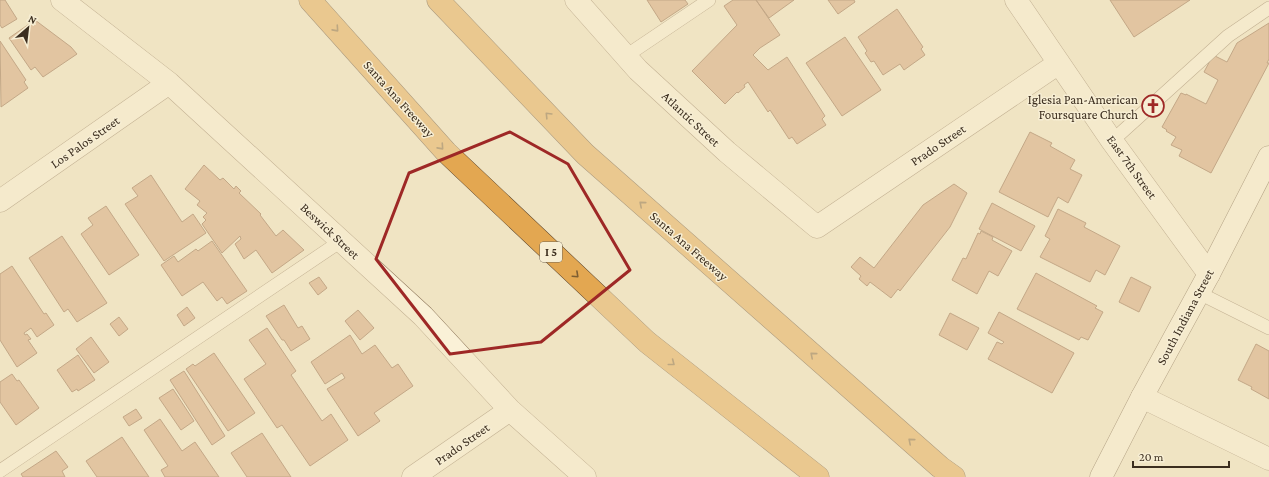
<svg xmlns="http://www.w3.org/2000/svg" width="1269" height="477" viewBox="0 0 1269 477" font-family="'Crimson Pro',serif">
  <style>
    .building { fill: #d09f78; stroke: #8c5f3e }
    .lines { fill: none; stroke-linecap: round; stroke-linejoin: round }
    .service-casing { stroke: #8c7559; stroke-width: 14 }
    .minor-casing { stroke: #8c7559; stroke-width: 23 }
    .tertiary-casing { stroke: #8c7559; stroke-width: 23 }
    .secondary-casing { stroke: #6d563c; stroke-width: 23 }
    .motorway-casing { stroke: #59432d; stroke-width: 23 }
    .service { stroke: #faf1d7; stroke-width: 13 }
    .minor { stroke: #faf1d7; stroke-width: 22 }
    .tertiary { stroke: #faf1d7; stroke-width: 22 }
    .secondary { stroke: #faf1d7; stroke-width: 22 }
    .motorway { stroke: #e3a751; stroke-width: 22 }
    .oneway { stroke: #7e5e32 }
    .marked { fill: none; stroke: #9e2826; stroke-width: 3; stroke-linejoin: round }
    .labels { text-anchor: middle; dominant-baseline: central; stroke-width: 3; stroke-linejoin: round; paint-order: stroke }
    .shield { fill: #f7eed4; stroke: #736755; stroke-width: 1 }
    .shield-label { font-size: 12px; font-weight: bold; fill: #3b2d1e }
    .street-label { font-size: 13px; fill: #3b2d1e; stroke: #f7eed4 }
    .poi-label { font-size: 13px; fill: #3b2d1e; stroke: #f7eed4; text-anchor: end }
  </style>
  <rect width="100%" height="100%" fill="#f0e4c3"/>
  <path class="building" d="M0 0H5L17 19 2 28 0 25Z
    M647 0H685L688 4 661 22Z
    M733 0H756L780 35 760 48 753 55 768 70 787 57 825 116 822 119 826 125 797 144 792 137 789 139 770 110 768 112 748 82 744 85 745 87 738 93 737 92 725 104 692 71 737 25 724 6Z
    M756 0H794L769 18Z
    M828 0H854L855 2 838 14Z
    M1110 0H1190L1134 37Z
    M897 9 923 47 921 49 925 55 904 70 900 64 883 75 874 61 871 62 865 53 867 51 858 37Z
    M35 20 71 47 77 54 43 77 35 67 31 70 9 38Z
    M1269 23V59L1267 63H1269L1211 173 1179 156 1182 150 1171 145 1176 137 1166 131 1167 130 1162 127 1181 93 1186 95V94L1206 104 1218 80 1204 72 1213 55 1227 62 1237 43Z
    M845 37 881 90 842 116 806 63Z
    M0 41 26 80 24 82 28 88 1 107Z
    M1030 132 1052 143 1050 146 1075 160 1070 169 1082 175 1068 203 1058 197 1048 217 999 192Z
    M204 165 220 180 223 178 234 189 236 186 241 191 239 193 261 214 260 215 276 236 283 230 304 250 272 273 256 250 244 259 235 244 241 239 240 236 222 253 202 224 206 220 203 217 207 213 197 205 200 201 185 189Z
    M151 175 182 222 193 214 206 233 164 261 125 204 138 196 132 188Z
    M954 184 967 193 950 227 900 291 898 289 891 298 870 282 867 286 859 279 861 276 851 267 860 257 874 268 923 205Z
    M992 203 1035 226 1021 251 979 229Z
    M106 206 139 255 109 275 81 234 93 225 88 218Z
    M1058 209 1086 223 1084 227 1120 246 1105 275 1096 270 1090 282 1040 257 1050 239 1045 236Z
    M981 231 993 237 992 240 1012 251 998 276 989 271 977 294 952 280 963 258 966 259 978 233 980 234Z
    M62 236 107 303 77 322 68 309 64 312 29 258Z
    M212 241 247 291 227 304 222 297 217 301 203 282 182 296 161 265 174 256 178 262 196 249 198 251Z
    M12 266 44 314 46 313 54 325 37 337 31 328 24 333 25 335 27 334 31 339 28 340 37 353 17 367 0 340V274Z
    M1036 273 1097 306 1095 308 1103 312 1088 340 1081 337 1079 340 1017 309Z
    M319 277 327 288 318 295 309 283Z
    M1131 277 1151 287 1139 312 1119 302Z
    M284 305 298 328 302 326 310 339 291 351 284 340H282L266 316Z
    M187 307 195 318 184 326 177 315Z
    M358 310 374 328 360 340 345 321Z
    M999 312 1074 353 1052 393 988 359 997 342 1002 344 1004 342 988 333Z
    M950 313 979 328 967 350 939 335Z
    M119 317 128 329 119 336 110 324Z
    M267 328 296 371 291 375 322 421 331 414 348 440 310 466 282 425 277 428 244 379 266 364 249 340Z
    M350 335 362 354 375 345 392 368 398 364 413 386 374 413 380 421 358 436 327 389 345 378 342 373 325 384 311 362Z
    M91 337 109 362 94 373 76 349Z
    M1256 344 1269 351V399L1251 389 1252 387 1238 380Z
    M214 353 255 413 228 431 186 369 193 364 195 366Z
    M78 355 95 380 78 391 77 389 72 392 57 370Z
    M184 371 225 436 212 445 170 380Z
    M12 374 17 381 19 380 39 408 16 425 0 402V382Z
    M173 389 194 421 181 430 159 398Z
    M136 409 142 418 129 426 123 417Z
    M160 419 182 451 195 442 219 477H165L161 470 168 466 144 430Z
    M262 433 291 477H247L231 453Z
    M122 437 149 477H97L86 461Z
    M56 451 68 467 62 471 65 477H23L21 474Z"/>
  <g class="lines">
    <g class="service-casing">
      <path id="service" d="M626 56 709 0
        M1112 141 1228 36 1269 8
        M1199 293 1269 328
        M0 471 341 241"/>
    </g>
    <g class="minor-casing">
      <path id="minor" d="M62 0 169 83 423 316 510 410 585 477
        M576 0 638 70 727 152 817 227 1059 63
        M1016 0 1112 141 1209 274
        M0 201 169 83
        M413 477 510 410"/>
    </g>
    <g class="tertiary-casing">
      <path id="tertiary" d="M1142 397 1269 459"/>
    </g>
    <g class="secondary-casing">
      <path id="secondary" d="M1101 477 1142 397 1209 274 1269 157"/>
    </g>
    <g class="motorway-casing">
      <path id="motorway" d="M310 0 446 152 647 342 818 477
        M438 0 585 154 940 467 954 477"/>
    </g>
    <use href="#service" class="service"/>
    <use href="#minor" class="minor"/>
    <use href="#tertiary" class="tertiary"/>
    <use href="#secondary" class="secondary"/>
    <use href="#motorway" class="motorway"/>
  </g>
  <defs><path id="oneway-chevron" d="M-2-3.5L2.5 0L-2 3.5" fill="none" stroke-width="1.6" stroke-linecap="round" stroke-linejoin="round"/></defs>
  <g class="oneway">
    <use href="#oneway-chevron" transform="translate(336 29) rotate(48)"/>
    <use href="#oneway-chevron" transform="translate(548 115) rotate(-134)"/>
    <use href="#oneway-chevron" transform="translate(441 147) rotate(48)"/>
    <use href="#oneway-chevron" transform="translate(642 204) rotate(-139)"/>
    <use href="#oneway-chevron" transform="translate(576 275) rotate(43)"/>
    <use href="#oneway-chevron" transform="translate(813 355) rotate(-139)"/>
    <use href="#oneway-chevron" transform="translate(672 363) rotate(38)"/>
    <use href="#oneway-chevron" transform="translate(911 441) rotate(-139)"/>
  </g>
  <path d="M0 0H1269V477H0ZM510 132 568 164 630 270 541 342 450 354 376 259 409 173Z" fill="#f0e4c3" fill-opacity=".55" fill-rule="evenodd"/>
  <path class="marked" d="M510 132 568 164 630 270 541 342 450 354 376 259 409 173Z"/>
  <defs>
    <g id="church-ring" transform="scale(1.15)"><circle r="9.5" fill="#f7eed4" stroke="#9e2826" stroke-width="1.5"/><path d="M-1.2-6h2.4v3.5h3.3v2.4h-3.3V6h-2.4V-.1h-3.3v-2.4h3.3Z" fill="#9e2826"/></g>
  </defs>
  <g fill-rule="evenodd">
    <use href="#church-ring" x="1153" y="106"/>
  </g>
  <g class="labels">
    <rect class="shield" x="540" y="242" width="22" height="20" rx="3"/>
    <g class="shield-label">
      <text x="551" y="252">I 5</text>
    </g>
    <g class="street-label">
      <text transform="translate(399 99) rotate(48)">Santa Ana Freeway</text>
      <text transform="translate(691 119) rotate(43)">Atlantic Street</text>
      <text transform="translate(85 142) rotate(-35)">Los Palos Street</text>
      <text transform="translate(938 145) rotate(-34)">Prado Street</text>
      <text transform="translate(1132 167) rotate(54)">East 7th Street</text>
      <text transform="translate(330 231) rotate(43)">Beswick Street</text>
      <text transform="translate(689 246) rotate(41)">Santa Ana Freeway</text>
      <text transform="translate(1185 317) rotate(-62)">South Indiana Street</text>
      <text transform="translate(462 444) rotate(-35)">Prado Street</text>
    </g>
    <g class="poi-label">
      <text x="1138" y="99">Iglesia Pan-American<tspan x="1138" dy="15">Foursquare Church</tspan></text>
    </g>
  </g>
  <g transform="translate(28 28) rotate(28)" stroke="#f7eed4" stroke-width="3" paint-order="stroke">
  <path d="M0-3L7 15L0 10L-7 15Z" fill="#3b2d1e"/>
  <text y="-6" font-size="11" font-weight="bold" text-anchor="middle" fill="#3b2d1e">N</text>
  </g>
  <path d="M1133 461v6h96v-6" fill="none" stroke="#3b2d1e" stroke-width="2"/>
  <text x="1139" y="461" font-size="12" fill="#3b2d1e" stroke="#f7eed4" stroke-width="3" paint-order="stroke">20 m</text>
</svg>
